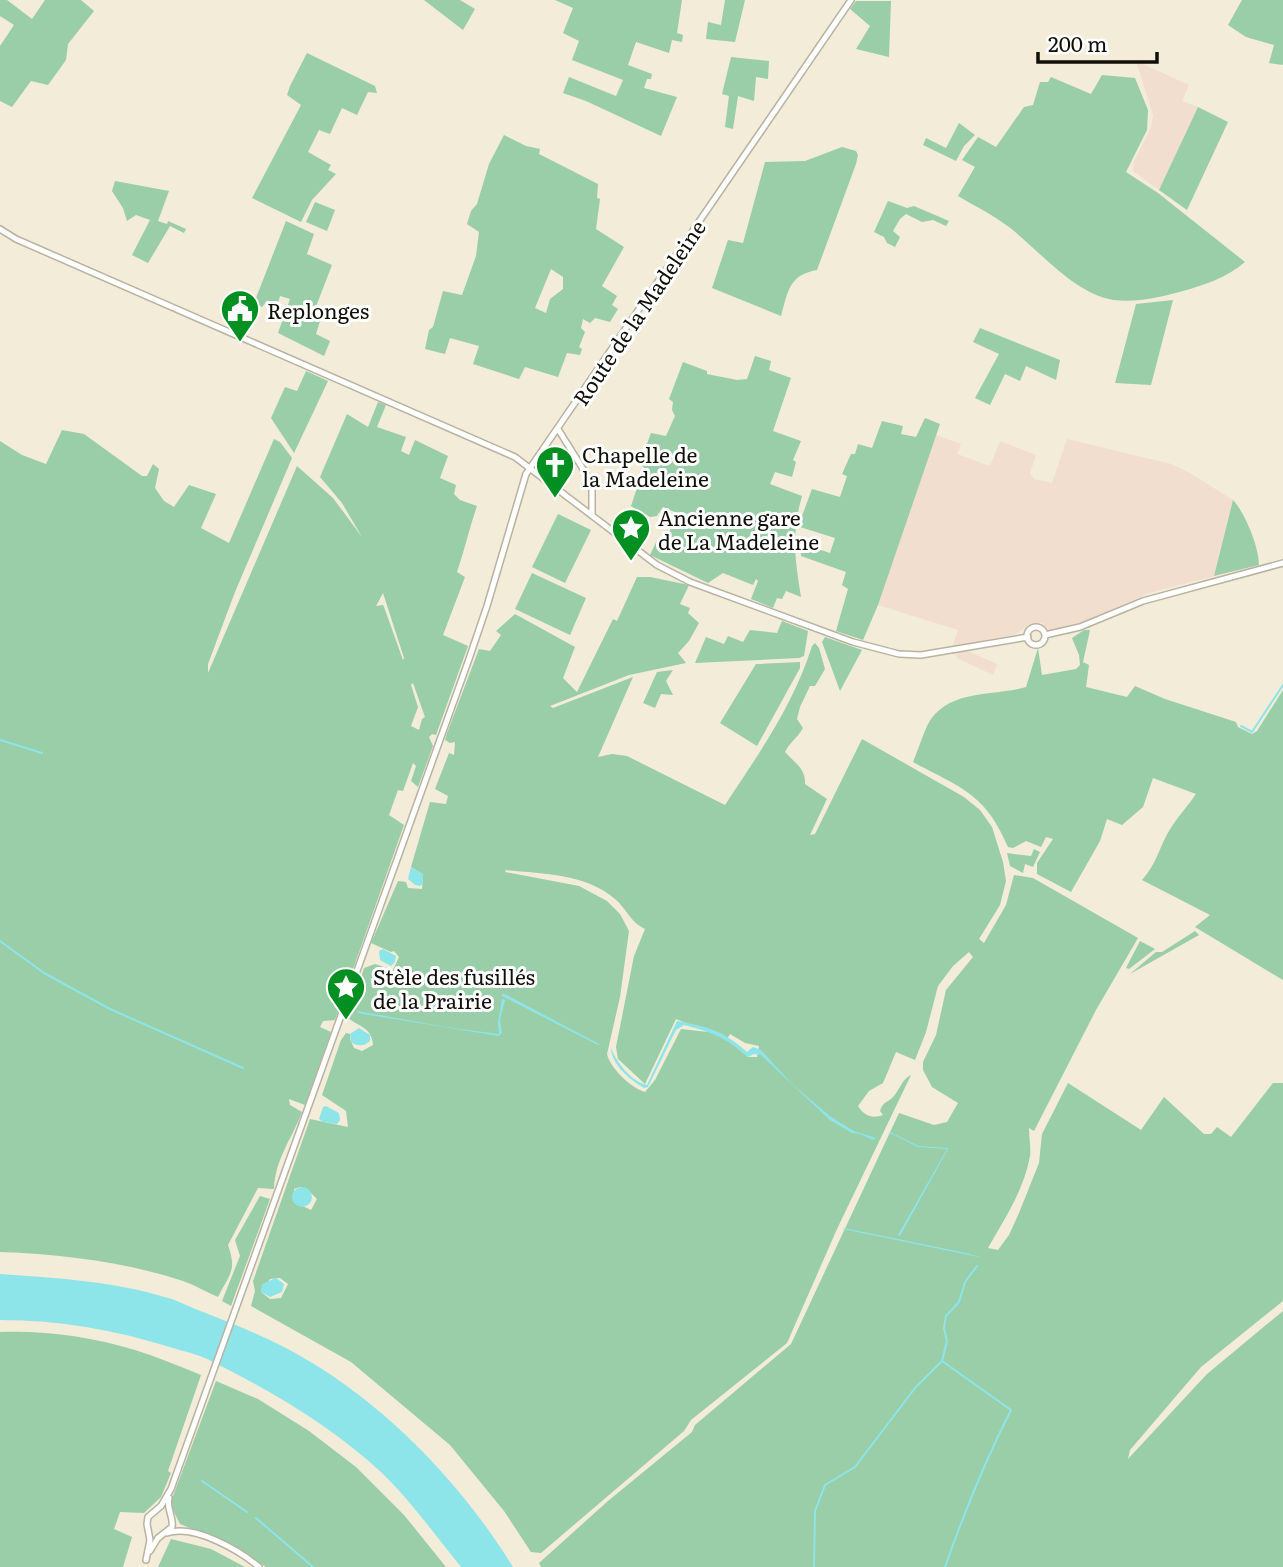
<svg xmlns="http://www.w3.org/2000/svg" width="1283" height="1567" viewBox="0 0 1283 1567" font-family="Literata,serif">
  <style>
    .industrial { fill: #f1dece }
    .green { fill: #99cea8; fill-rule: evenodd }
    .water { fill: #8ee5e9 }
    .lines { fill: none; stroke-linecap: round; stroke-linejoin: round }
    .stream { stroke: #8ee5e9; stroke-width: 2 }
    .major-casing { stroke: #b8b3a0; stroke-width: 8 }
    .major { stroke: #fff; stroke-width: 5 }
    .labels { text-anchor: middle; dominant-baseline: central; stroke-width: 6; stroke-linejoin: round; paint-order: stroke }
    .poi-label { font-size: 21px; fill: #100f08; stroke: #fff; text-anchor: start }
    .street-label { font-size: 21px; fill: #100f08; stroke: #fff }
  </style>
  <rect width="100%" height="100%" fill="#f2ecd8"/>
  <path class="industrial" d="M1136 61 1189 85 1182 101 1198 107 1159 190 1133 171 1134 161 1151 128 1153 115Z
    M936 435 961 444 957 454 990 466 1000 441 1036 455 1030 473 1034 479 1052 483 1067 439 1171 464 1190 473 1233 500 1214 576 1149 593 1080 623 1049 630 1043 623H1031L1015 635 967 644 968 651 997 664 993 675 957 658 955 654H950L958 630 878 605 913 499Z"/>
  <path class="green" d="M0 0H7L32 19 45 0H81L94 11 68 44 66 60 48 85 31 81 12 107 0 101V46L14 25 0 16Z
    M424 0H460L475 9 463 30Z
    M555 0H682L677 33 683 35 682 42 672 40 669 53 636 42 628 65 652 74 651 79H647L644 88 677 97 661 136 586 101 563 93 569 77 616 96 623 80 572 60 579 41 563 33 573 8Z
    M725 0H745L735 42 706 39 708 22 721 25Z
    M1242 0H1283V65L1269 63 1274 45 1246 37 1228 25Z
    M856 1H891L889 57 856 49 870 26 850 9Z
    M307 53 375 86 377 93 368 92 357 115 342 108 330 134 319 130 308 152 331 165 328 170 336 174 312 200 301 222 252 198 301 105 287 95 290 86Z
    M731 57 769 61 768 79 756 77 754 101 738 96 733 129 725 127 729 96 722 94Z
    M1102 75 1135 78 1148 110 1147 130 1126 172 1158 193 1245 262C1228 277 1204 285 1183 291 1162 297 1135 303 1114 300 1074 294 1039 250 1009 227 993 215 975 206 958 196L975 167 962 160 978 137 996 147 1024 107 1033 105 1040 82H1048L1051 77 1091 94Z
    M1198 107 1228 122 1187 210 1159 190Z
    M959 123 975 135 964 146 956 161 923 145 926 138 946 148Z
    M504 135 526 146 540 149 539 154 598 184 597 198 600 199 596 229 624 247 602 286 617 296 612 305 618 309 610 322 595 318 590 323 583 319 581 328 585 332 579 347 582 349 580 355 567 353 558 377 525 367 519 379 473 364 479 346 450 338 445 354 425 349 429 330 433 327 443 291 462 295 476 256 479 232 467 224 471 211 477 204 489 164ZM551 269 563 277V289L550 299 546 313 535 308Z
    M842 147 856 151 858 155 856 164 817 270C789 275 788 291 781 316L712 288 728 240 743 243 765 162 805 161Z
    M115 181 169 191 158 221 167 224 168 221 186 229 184 233 170 226 148 263 132 255 150 220 136 215 127 221 123 208 112 191Z
    M888 201 907 208 914 206 949 221 946 226 933 220 922 222 906 214 900 219 893 231 900 237 895 247 887 243 884 237 874 232Z
    M315 202 335 210 327 231 306 222Z
    M286 221 314 234 307 254 332 265 315 309 323 312 316 334 330 341 324 356 278 333 290 299 280 296 278 303 267 301 262 307 254 303Z
    M1173 300 1151 385 1115 383 1136 304Z
    M980 328 1060 360 1056 380 1026 366 1020 381 1005 374 990 405 975 398 999 354 973 342Z
    M755 356 771 361 769 370 791 378 773 431 801 441 793 460 796 462 792 477 775 472 770 484 802 496C791 534 795 559 801 597L786 591 782 599 777 598 773 608 751 599 758 581 756 579 753 585 723 573 708 583 650 555 657 540 665 542 677 513 663 507 657 516 650 517 631 506 644 467 639 465 651 433 666 436 675 416 672 410 673 402 669 399 683 362 707 371V374L737 380 747 379Z
    M306 371 328 381 294 453 271 418 285 387 297 391Z
    M378 402 386 405 377 427 406 437 401 451 409 455 415 440 448 456 440 478 456 485 454 494 460 500 477 506C469 529 465 549 457 572L465 577 443 635 468 646 436 735 432 734 429 737 433 746 418 787 411 781 416 766 413 763 403 791 398 790 389 815 404 825 335 1020 323 1021 320 1027 331 1032 305 1105 289 1099 290 1105 302 1112C292 1139 275 1159 274 1189L258 1188 228 1245C237 1271 230 1273 218 1297 206 1292 195 1285 183 1281 125 1262 61 1254 0 1252V441L22 455 46 464 62 430 84 434 142 476H147L153 464 159 469 155 488 164 501 174 507 189 485 216 494 201 528 229 543 274 439 280 442 292 458 235 592 208 664V673L297 466 333 498 362 537 342 503 320 477 347 414 368 427ZM383 593 404 658 403 660 384 607 383 605 376 606ZM413 683 425 717 422 719 419 730 411 726 418 707 411 685Z
    M925 418 940 424 878 605 863 640 836 631 848 589 842 585 846 572 801 556 800 543 830 553 835 538 800 527 802 516 812 489 840 497 847 476 842 474 851 454H855L858 444 872 448 882 421 903 426 901 434 916 437Z
    M1233 500C1245 513 1259 547 1259 565L1214 576Z
    M558 514 591 530 565 583 532 567Z
    M532 573 586 598 570 635 515 609Z
    M637 577H650L689 585 680 604 690 608 688 613 699 623 689 641 678 653 686 663 629 675 550 706 553 708 633 677 598 757 612 754 627 756 725 805C758 755 794 704 812 646L815 643 819 648 825 669 815 686H810L800 707 797 719 803 728C798 737 790 742 785 752 795 763 806 769 805 784L827 799 810 835 815 834 862 739 964 797 980 810 992 827 1003 862 1006 881 1000 905 979 939 984 943 1006 905 1014 875 1033 878 1138 938 1096 1010 1034 1131 1029 1128C1029 1137 1031 1147 1030 1156 1024 1190 1004 1220 988 1248L998 1250 1009 1235 1019 1213 1039 1163 1042 1134 1068 1083 1141 1130 1164 1097 1204 1134H1211L1217 1127 1231 1137 1273 1083H1283V1301L1201 1367 1130 1450 1128 1459 1207 1374 1283 1311V1567H541L539 1563 608 1501 692 1432 695 1425 791 1344 899 1113 934 1125 947 1122 958 1103 932 1087 923 1070V1062L936 1035 946 990 973 957 969 952 953 966 938 986 926 1032 915 1060 896 1052 883 1083 869 1091 858 1106C864 1116 873 1119 883 1115L880 1111C883 1102 886 1103 892 1098 900 1090 901 1080 911 1075L837 1229 787 1343 691 1420 684 1431 541 1553 531 1552 504 1511 450 1445 351 1362 251 1306 255 1291 253 1281 310 1119 348 1127 346 1111 322 1095 341 1040 346 1033 350 1034V1039L354 1048 362 1051 373 1045C372 1028 360 1027 348 1018L364 968 375 964 393 970 399 957 394 951 391 952 371 943 398 881 406 882 408 888 422 889 423 874 411 867 430 802 446 804 448 796 435 789 449 753 454 755 455 742 450 743 445 740 447 733 479 649 490 651 501 635 496 631 515 614 575 647 563 678 577 692 613 619 617 621ZM506 870C542 874 585 873 615 899 627 909 630 922 645 929L634 956 616 1047 618 1059 645 1084 676 1019 708 1032 681 1029 655 1080 645 1092C631 1088 610 1068 607 1054L620 997 629 931 620 914 607 901 579 886 505 872ZM730 1034 745 1043 759 1046 757 1057H748L727 1039ZM300 1187 307 1189 317 1199 311 1210 294 1202V1189ZM280 1278 288 1284 281 1298 270 1299 261 1292 270 1279Z
    M782 621 808 631 804 656 799 658 695 663 706 637 724 644 728 636 743 642 750 630 777 633Z
    M1084 630H1090L1083 662 1089 665 1086 687 1127 697 1135 686 1165 699 1236 722 1238 727 1252 734 1257 731 1283 690V980L1195 927 1210 915 1142 880C1157 864 1160 844 1172 826 1179 815 1189 805 1196 794L1153 778 1143 807 1122 825 1107 819 1100 841 1071 892 1037 874V863L1053 839 1046 837 1041 847 1026 841 1013 848 1008 847C985 793 961 788 913 762 918 750 922 737 927 726 946 688 993 697 1026 687L1038 648 1042 675 1076 669 1080 665 1079 655 1072 638Z
    M825 637 862 650 840 691 822 642Z
    M800 662V668L757 746 720 723 756 664Z
    M673 670 666 681 673 695 661 694 655 708 643 703 657 672Z
    M1034 849 1040 852 1033 867 1025 864 1023 873 1010 866 1007 853 1031 856Z
    M1195 931 1199 935 1130 974 1156 952H1162Z
    M1140 941 1155 949 1129 969 1126 968Z
    M260 1196 270 1199 231 1306 222 1301 240 1256 235 1240Z
    M0 1332C44 1330 93 1337 135 1350 157 1357 179 1366 201 1375L168 1471 171 1473 161 1497 144 1513 120 1512 114 1529 132 1537 123 1567H0Z
    M216 1381 258 1399 309 1431 356 1467 404 1515 446 1567H266L232 1545 180 1524 170 1504Z
    M171 1539 211 1549 245 1567H158Z"/>
  <path class="water" d="M411 867 423 874V884L420 886 415 885 408 879Z
    M383 949 396 956 395 962 391 966 380 960 379 951Z
    M503 993 599 1044 603 1043 598 1045 502 996Z
    M502 999 505 1000 500 1020 502 1033 499 1036 357 1013 358 1011 445 1027 499 1034 498 1022Z
    M677 1021C709 1027 722 1030 747 1052L753 1047 761 1050 792 1084 831 1117 854 1131 876 1138 873 1140 860 1134 852 1133 830 1120 761 1055 754 1054 748 1057C725 1037 714 1033 684 1025L676 1030 648 1087 644 1088C629 1079 612 1065 611 1048 617 1063 631 1081 647 1085Z
    M359 1028 370 1035V1041C365 1046 357 1047 351 1042L350 1034Z
    M326 1106 339 1113 340 1120 337 1124 323 1122 319 1119 323 1107Z
    M890 1132 919 1146 947 1148 948 1149 900 1236 898 1235 947 1149 918 1147 892 1134H889Z
    M292 1197a10 10 0 1 1 20 0a10 10 0 1 1-20 0Z
    M844 1228 966 1253 983 1258 843 1229Z
    M0 1274C56 1278 114 1281 168 1298 180 1301 191 1308 203 1312 239 1326 276 1341 309 1361 391 1410 463 1486 513 1567H461C435 1535 411 1501 382 1473 333 1427 273 1392 213 1362 201 1355 186 1352 173 1348 116 1330 59 1320 0 1320Z
    M276 1278 284 1284 282 1292 270 1297 261 1292 262 1284Z"/>
  <g class="lines">
    <path class="stream" d="M1241 726 1252 732 1283 685
      M0 740 42 753
      M0 941 44 973 110 1009 243 1068
      M942 1361 1011 1410C985 1461 964 1513 945 1567
      M202 1481 247 1512
      M256 1518 313 1567
      M814 1567 815 1511 825 1485 855 1467 915 1388 942 1361 947 1341 944 1328 946 1316 959 1302 965 1282 977 1266"/>
    <g class="major-casing">
      <path id="major" d="M0 229 16 239 515 457 657 565 690 582 853 642 899 654 921 655 1028 637
        M558 429 588 477 592 488V515
        M1027 636a9 9 0 1 1 18 0a9 9 0 1 1-18 0Z
        M1045 635 1080 627 1143 601 1283 563
        M167 1533C194 1524 239 1550 259 1567
        M150 1551 158 1538 172 1527C174 1516 166 1510 169 1498
        M146 1560 150 1540 147 1524 148 1517 161 1506 171 1489 469 659 487 606 526 474 851 0"/>
    </g>
    <use href="#major" class="major"/>
  </g>
  <defs>
    <g id="civic-pin" transform="scale(2.0125)"><path d="M0 17L-7.5 6A9.5 9.5 0 1 1 7.5 6Z" fill="#009022" stroke="#fff"/><path d="M-.6-6.5H3V-4.5H.6V-3L4-1V1h2V6H-6V1h2V-1L-.6-3ZM-1.2 2.5V6h2.4V2.5Z" fill="#fff"/></g>
    <g id="church-pin" transform="scale(2.0125)"><path d="M0 17L-7.5 6A9.5 9.5 0 1 1 7.5 6Z" fill="#009022" stroke="#fff"/><path d="M-1.2-6h2.4v3.5h3.3v2.4h-3.3V6h-2.4V-.1h-3.3v-2.4h3.3Z" fill="#fff"/></g>
    <g id="sight-pin" transform="scale(2.0125)"><path d="M0 17L-7.5 6A9.5 9.5 0 1 1 7.5 6Z" fill="#009022" stroke="#fff"/><path d="M0-6L1.8-2.2L6-1.7L2.9 1.2L3.7 5.4L0 3.3L-3.7 5.4L-2.9 1.2L-6-1.7L-1.8-2.2Z" fill="#fff"/></g>
  </defs>
  <g fill-rule="evenodd">
    <use href="#civic-pin" x="240" y="309"/>
    <use href="#church-pin" x="555" y="465"/>
    <use href="#sight-pin" x="631" y="528"/>
    <use href="#sight-pin" x="346" y="987"/>
  </g>
  <g class="labels">
    <g class="poi-label">
      <text x="267" y="309">Replonges</text>
      <text x="582" y="453">Chapelle de<tspan x="582" dy="24">la Madeleine</tspan></text>
      <text x="658" y="516">Ancienne gare<tspan x="658" dy="24">de La Madeleine</tspan></text>
      <text x="373" y="975">Stèle des fusillés<tspan x="373" dy="24">de la Prairie</tspan></text>
    </g>
    <g class="street-label">
      <text transform="translate(638 312) rotate(-56)">Route de la Madeleine</text>
    </g>
  </g>
  <path d="M1038 52v10h119v-10" fill="none" stroke="#100f08" stroke-width="3.5"/>
  <text x="1048" y="52" font-size="21" fill="#100f08" stroke="#ffffff" stroke-width="5" paint-order="stroke">200 m</text>
</svg>
